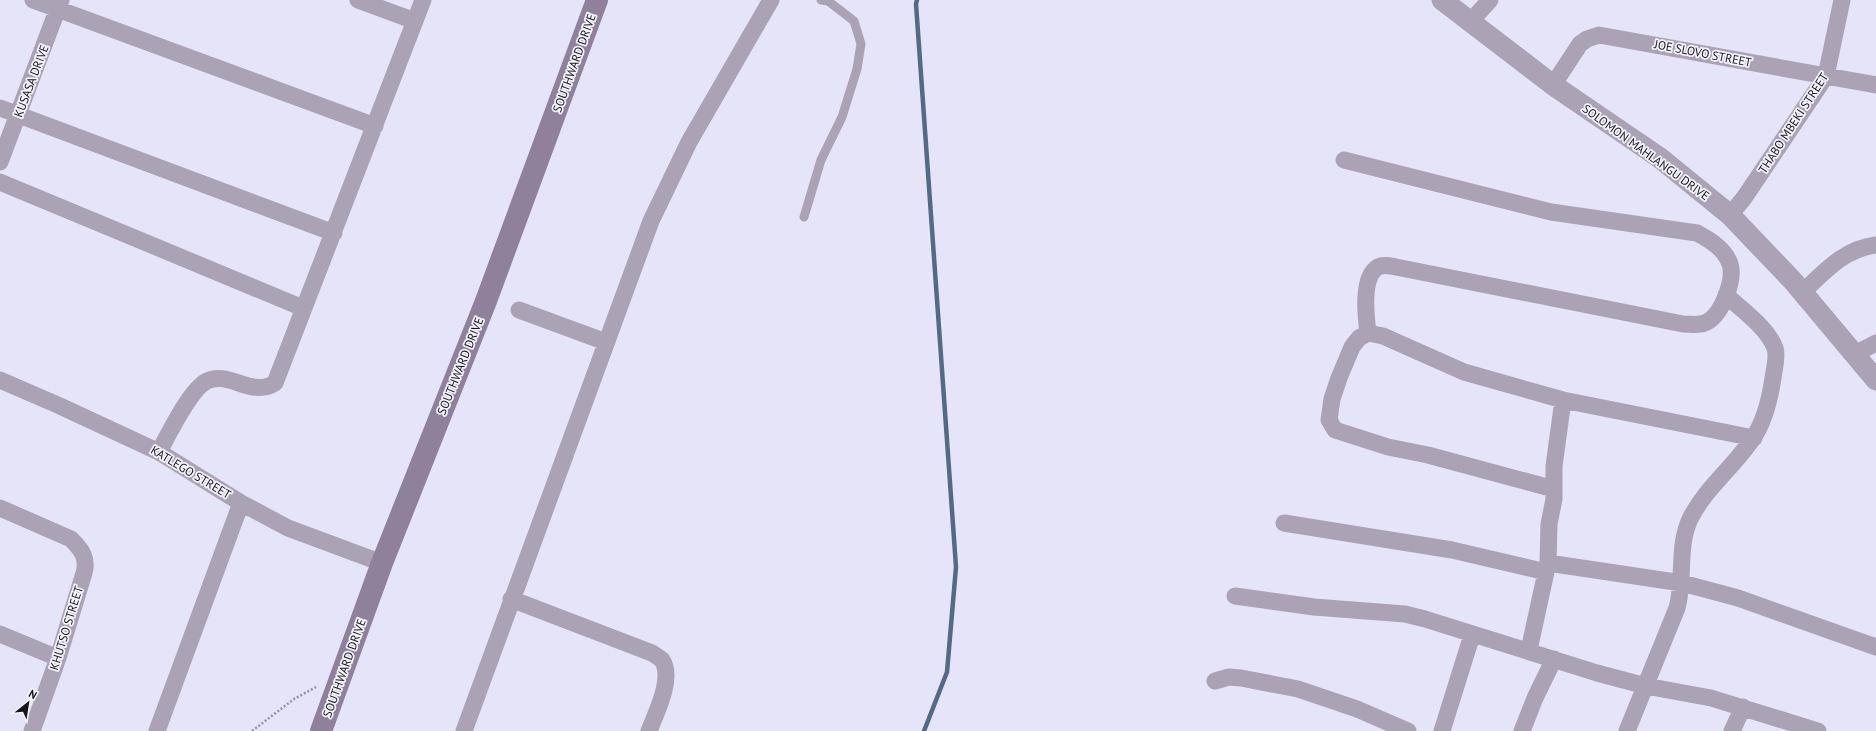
<svg xmlns="http://www.w3.org/2000/svg" width="1876" height="731" viewBox="0 0 1876 731" font-family="'PT Sans',sans-serif">
  <style>
    .lines { fill: none; stroke-linecap: round; stroke-linejoin: round }
    .stream { stroke: #546a84; stroke-width: 4.5 }
    .path { stroke: #9694a4; stroke-width: 2.5; stroke-dasharray: 2 2; stroke-linecap: butt }
    .service { stroke: #aca2b5; stroke-width: 9 }
    .minor { stroke: #aca2b5; stroke-width: 17 }
    .tertiary { stroke: #aca2b5; stroke-width: 21 }
    .secondary { stroke: #8f819c; stroke-width: 22 }
    .labels { text-anchor: middle; dominant-baseline: central; stroke-width: 3.5; stroke-linejoin: round; paint-order: stroke }
    .street-label { font-size: 12px; fill: #16151c; stroke: #f4f3fc }
  </style>
  <rect width="100%" height="100%" fill="#e6e4f9"/>
  <g class="lines">
    <path class="stream" d="M917 0 916 4 956 567 947 672 924 731"/>
    <path class="path" d="M252 731 294 699 318 686"/>
    <path class="service" d="M804 217 821 160 842 117 857 69 861 44 854 21 828 1 821 0"/>
    <path class="minor" d="M33 0 375 126
      M358 0 415 21
      M1470 22 1490 0
      M1553 85 1580 44 1587 39 1599 35 1876 85
      M0 108 334 233
      M1344 160 1551 212 1697 233C1710 240 1725 249 1730 264 1735 280 1722 314 1707 322 1700 326 1691 324 1683 324L1396 267C1390 266 1384 264 1378 267 1361 277 1366 317 1368 333
      M0 162 61 0
      M0 182 303 308
      M1730 215 1744 198 1826 76 1842 0
      M1803 292C1825 271 1844 249 1876 245
      M519 310 606 342
      M1855 354 1876 343
      M0 380 60 406 159 452 241 503 288 528 382 563
      M159 452C168 435 191 388 207 381 228 370 252 398 275 383L423 0
      M1554 489 1428 455 1388 447 1335 430 1329 420 1332 399 1339 378 1352 347 1359 338 1368 333 1383 336 1464 372 1563 400 1754 438
      M0 508 71 539C82 550 88 558 84 573L58 658 32 731
      M1284 523 1452 550 1546 572
      M1548 563 1682 583 1738 598 1876 647
      M1235 596 1314 607 1405 614 1425 619 1597 673 1646 686 1711 698 1818 731
      M511 599 652 653C655 655 659 657 662 660 674 678 656 713 649 731
      M0 634 58 658
      M1529 650 1548 563 1549 524 1554 499V466L1563 400
      M1215 681 1229 677 1241 678 1298 689 1357 709 1408 731
      M157 731 241 503
      M464 731 651 221 689 142 771 0
      M1442 731 1472 635
      M1522 731 1535 698 1554 659
      M1627 731 1677 608C1685 579 1677 547 1690 519 1706 487 1734 467 1753 438 1765 421 1770 398 1773 378 1774 369 1778 357 1775 348 1767 327 1742 310 1726 295
      M1732 731 1743 707"/>
    <path class="tertiary" d="M1442 0 1553 85 1660 158 1730 215 1793 281 1876 380"/>
    <path class="secondary" d="M321 731 382 563 486 301 597 0"/>
  </g>
  <g class="labels">
    <g class="street-label">
      <text transform="translate(1703 53) rotate(11)">JOE SLOVO STREET</text>
      <text transform="translate(574 63) rotate(-70)">SOUTHWARD DRIVE</text>
      <text transform="translate(31 81) rotate(-69)">KUSASA DRIVE</text>
      <text transform="translate(1793 123) rotate(-57)">THABO MBEKI STREET</text>
      <text transform="translate(1646 152) rotate(36)">SOLOMON MAHLANGU DRIVE</text>
      <text transform="translate(460 366) rotate(-68)">SOUTHWARD DRIVE</text>
      <text transform="translate(191 472) rotate(31)">KATLEGO STREET</text>
      <text transform="translate(66 628) rotate(-73)">KHUTSO STREET</text>
      <text transform="translate(344 668) rotate(-70)">SOUTHWARD DRIVE</text>
    </g>
  </g>
  <g transform="translate(28 703) rotate(30)" stroke="#f4f3fc" stroke-width="3" paint-order="stroke">
  <path d="M0-3L7 15L0 10L-7 15Z" fill="#16151c"/>
  <text y="-6" font-size="11" font-weight="bold" text-anchor="middle" fill="#16151c">N</text>
  </g>
</svg>
